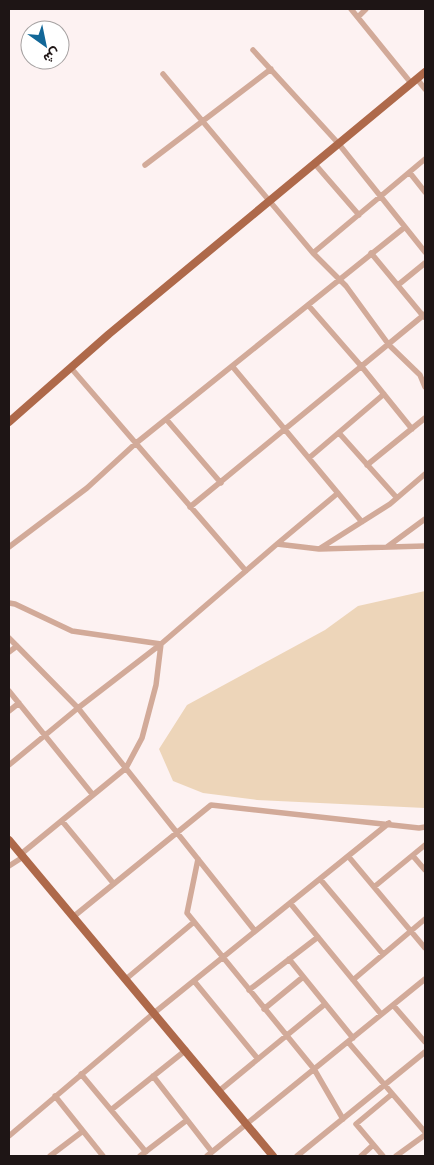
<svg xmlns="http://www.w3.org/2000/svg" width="434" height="1165" viewBox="0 0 434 1165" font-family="'Titillium Web',Vazirmatn,sans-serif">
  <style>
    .green { fill: #edd5b9 }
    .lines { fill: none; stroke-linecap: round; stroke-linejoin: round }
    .minor { stroke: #d2aa99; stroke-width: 5.5 }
    .major { stroke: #ae694a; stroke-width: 8 }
  </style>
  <rect width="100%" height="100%" fill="#fdf2f2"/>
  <path class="green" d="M425 591V808L257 800 203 793 173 781 159 749 187 705 325 630 358 606Z"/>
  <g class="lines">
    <path class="minor" d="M351 9 411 83
      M358 17 366 9
      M253 50 338 143 425 252
      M163 74 313 253 346 286 389 345 420 375 425 387
      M417 79 425 89
      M314 163 359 215
      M145 165 271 69
      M410 173 425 192
      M313 253 425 159
      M371 253 424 317
      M398 285 425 263
      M308 305 362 367 412 429
      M232 366 362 522
      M71 368 246 571
      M166 419 221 483
      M339 433 397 498
      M309 458 384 394
      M367 465 425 418
      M190 507 425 314
      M277 544 338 493
      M9 547 87 488 135 444 405 227
      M387 547 425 519
      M320 549 425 546
      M9 603 15 604 72 631 161 644 156 685 142 738 126 768 21 854
      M9 638 78 708 255 931
      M9 652 17 646
      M9 691 93 795
      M9 711 19 703
      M9 765 78 708 161 644 277 544 319 549 390 504 425 474
      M62 821 114 884
      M348 856 425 948
      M413 856 425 870
      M198 859 187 913 314 1069 343 1119
      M9 866 23 857
      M320 879 383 954
      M374 887 425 845
      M290 903 381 1014
      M73 917 211 805 419 828 425 827
      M289 959 353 1038
      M126 979 194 922
      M353 980 425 919
      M194 981 258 1059
      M249 990 318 937
      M393 1005 425 1042
      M264 1009 303 977
      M348 1042 425 1132
      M81 1074 146 1152
      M153 1076 212 1152
      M219 1091 325 1004
      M55 1096 103 1156
      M111 1110 186 1050
      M9 1136 154 1013 389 823
      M50 1156 83 1131
      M140 1156 187 1120
      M207 1156 425 979
      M297 1156 425 1052
      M361 1156 373 1145
      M383 1156 356 1124 392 1094
      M396 1156 425 1135"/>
    <path class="major" d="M9 422 109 334 425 72
      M9 840 273 1156"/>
  </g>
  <rect width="434" height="1165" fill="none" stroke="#1e1515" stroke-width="20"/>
  <g transform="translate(45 45) rotate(147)"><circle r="24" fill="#ffffff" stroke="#a5a1a1"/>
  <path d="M0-4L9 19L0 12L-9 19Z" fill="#126798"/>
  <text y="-8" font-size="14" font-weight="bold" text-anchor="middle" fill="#1e1515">ش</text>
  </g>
</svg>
